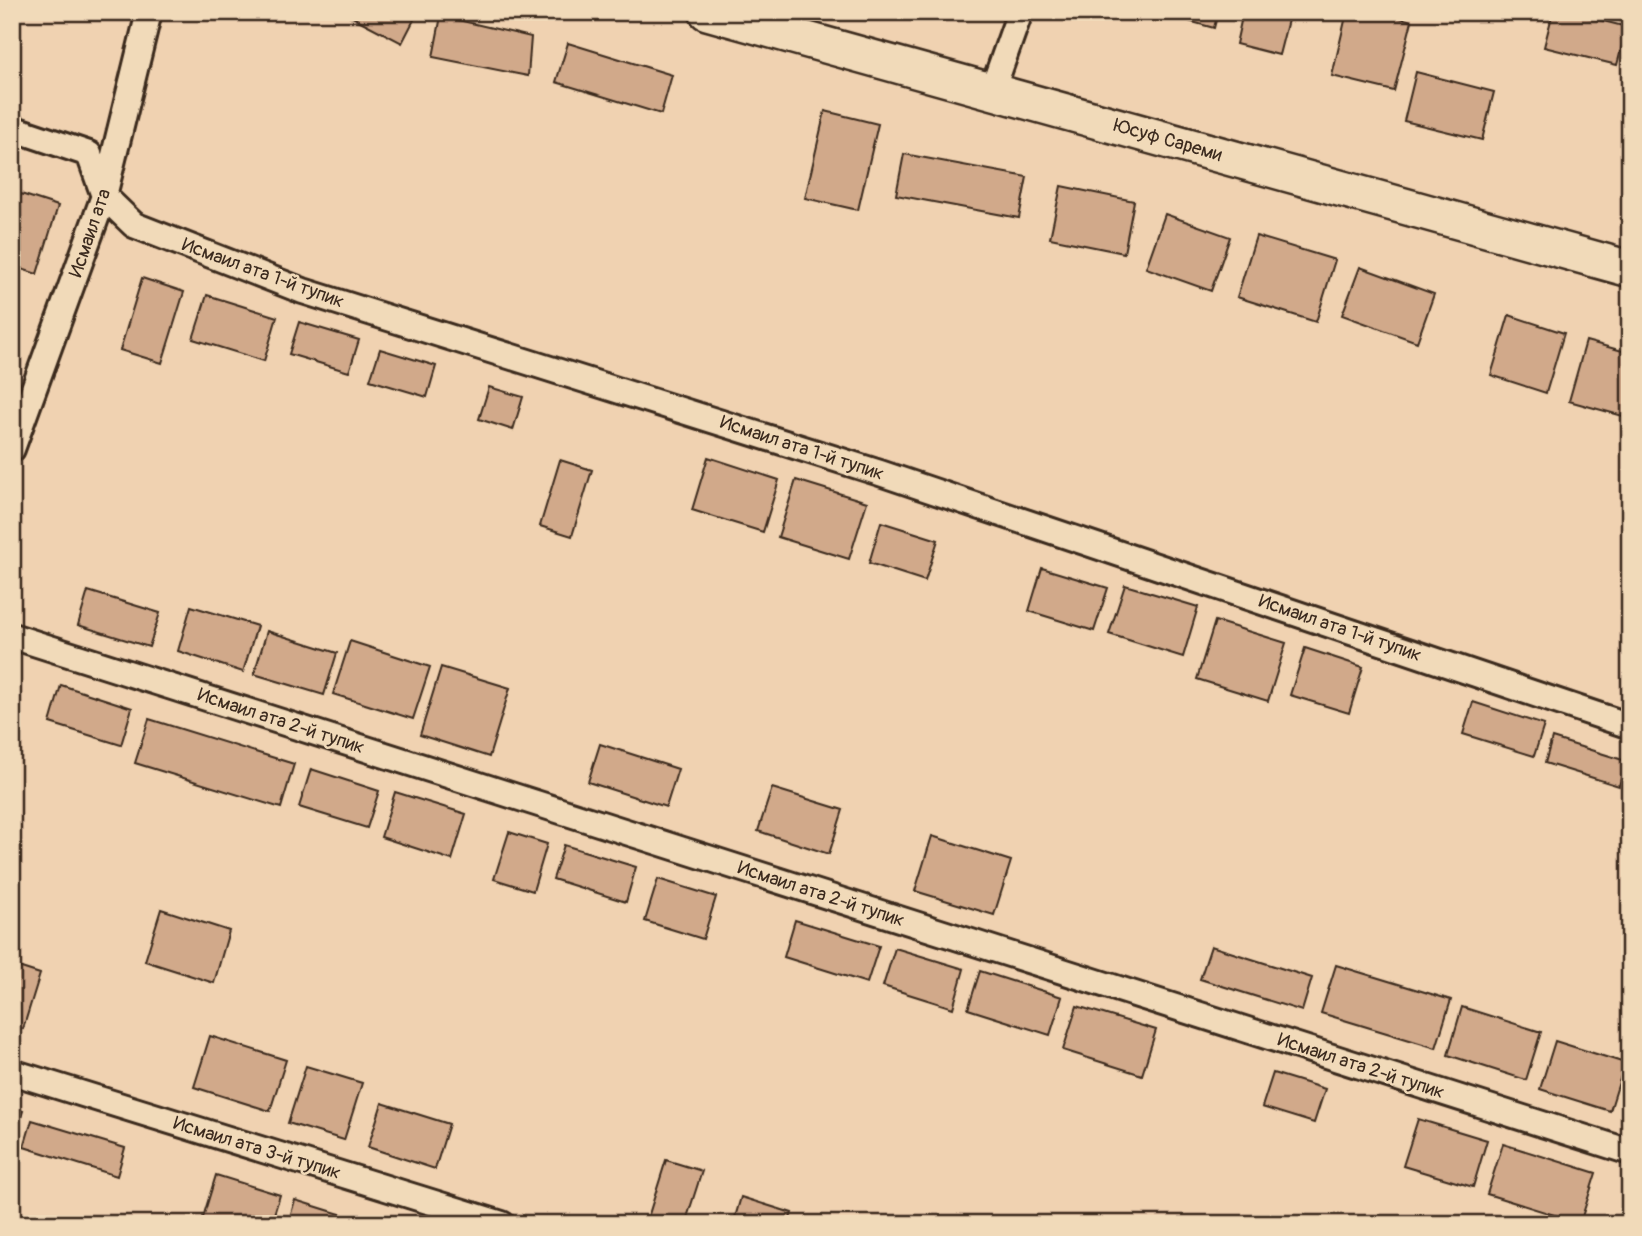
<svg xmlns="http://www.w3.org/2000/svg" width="1642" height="1236" viewBox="0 0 1642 1236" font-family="Pangolin,sans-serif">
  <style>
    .building { fill: #d1a98a; stroke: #3b2a1e; stroke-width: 2 }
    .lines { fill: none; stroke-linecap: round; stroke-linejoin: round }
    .minor-casing { stroke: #3b2a1e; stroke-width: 30 }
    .secondary-casing { stroke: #3b2a1e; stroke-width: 40 }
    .minor { stroke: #f1dab9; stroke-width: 24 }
    .secondary { stroke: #f1dab9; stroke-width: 35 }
    .labels { text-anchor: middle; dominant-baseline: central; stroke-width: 5; stroke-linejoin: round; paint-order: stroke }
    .street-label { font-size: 19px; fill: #3b2a1e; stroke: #f1dab9 }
  </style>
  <rect width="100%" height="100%" fill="#f0d2b1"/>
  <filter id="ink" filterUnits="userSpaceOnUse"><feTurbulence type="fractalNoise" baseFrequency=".0143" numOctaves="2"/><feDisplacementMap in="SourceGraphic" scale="14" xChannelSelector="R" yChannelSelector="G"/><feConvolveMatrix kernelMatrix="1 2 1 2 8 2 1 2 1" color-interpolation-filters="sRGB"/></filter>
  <g filter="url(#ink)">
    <path class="building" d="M343 12H418L402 43Z
      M1187 12H1218L1214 28 1185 20Z
      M1243 12H1290L1279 55 1236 44Z
      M1347 12H1377L1412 21 1394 91 1332 76Z
      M1553 12H1568L1627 27 1617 65 1544 47Z
      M441 16 531 37 528 76 433 57Z
      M568 43 672 75 661 114 556 82Z
      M1416 72 1494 92 1482 140 1404 121Z
      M825 111 878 124 858 210 805 198Z
      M904 154 1027 177 1019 218 896 195Z
      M1061 186 1134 201 1124 253 1050 238Z
      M21 194 58 206 37 274 12 266V224Z
      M1165 214 1230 237 1211 291 1146 268Z
      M1256 236 1335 260 1316 322 1237 297Z
      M1360 267 1434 294 1417 342 1342 315Z
      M142 278 184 292 162 363 120 350Z
      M207 295 277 317 264 361 193 339Z
      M1509 315 1564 333 1546 393 1491 375Z
      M299 322 359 340 349 372 289 354Z
      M1586 341 1630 353V418L1569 401Z
      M380 349 436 366 427 397 370 380Z
      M489 387 523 397 513 430 479 419Z
      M708 457 779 480 763 532 692 510Z
      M560 460 592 470 572 536 540 526Z
      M796 480 867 502 849 559 778 537Z
      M881 522 938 540 925 581 869 563Z
      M1042 568 1108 588 1094 631 1029 611Z
      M1125 585 1198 607 1183 657 1109 634Z
      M88 591 160 613 149 647 78 625Z
      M191 606 257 626 243 672 178 651Z
      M1215 621 1286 643 1268 701 1197 679Z
      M267 631 337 653 324 695 254 674Z
      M350 641 430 667 413 719 333 694Z
      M1305 648 1363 667 1349 713 1290 695Z
      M441 667 510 688 489 757 420 735Z
      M61 685 132 708 121 745 50 723Z
      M1473 702 1544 725 1534 756 1463 734Z
      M149 719 294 764 281 808 135 763Z
      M1552 738 1626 761 1619 786 1545 763Z
      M600 744 678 769 666 807 588 782Z
      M311 769 379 791 367 828 299 807Z
      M772 788 843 810 829 854 758 831Z
      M395 792 466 814 452 860 381 837Z
      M509 832 547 844 533 891 494 879Z
      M932 836 1011 861 994 915 915 891Z
      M564 845 636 867 626 902 553 879Z
      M658 879 716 897 703 939 645 921Z
      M161 909 229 931 214 983 145 961Z
      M795 920 879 946 867 983 784 957Z
      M1211 946 1312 978 1302 1011 1200 979Z
      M895 948 964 969 953 1008 883 986Z
      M12 965 40 974 23 1029 12 1026Z
      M1336 965 1451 1000 1436 1048 1321 1013Z
      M980 971 1062 997 1050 1035 968 1009Z
      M1077 1006 1156 1030 1142 1075 1063 1050Z
      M1462 1007 1541 1032 1526 1080 1448 1055Z
      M210 1036 286 1060 270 1111 194 1087Z
      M1555 1041 1625 1063 1610 1111 1540 1089Z
      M306 1066 362 1083 344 1140 288 1123Z
      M1273 1073 1325 1089 1314 1123 1262 1107Z
      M382 1103 449 1124 435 1169 368 1147Z
      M12 1108 23 1111 12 1145Z
      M1418 1119 1487 1140 1473 1187 1403 1166Z
      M32 1120 125 1148 117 1176 24 1147Z
      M1503 1144 1596 1173 1580 1223 1487 1194Z
      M666 1160 702 1171 685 1224H646Z
      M216 1175 280 1195 271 1224H201Z
      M1630 1196V1224H1621Z
      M741 1197 792 1213 788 1224H733Z
      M295 1200 369 1223 368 1224H288Z"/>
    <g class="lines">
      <g class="minor-casing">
        <path id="minor" d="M992 91 1020 12
          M12 128 89 154 104 196 134 225 303 291 880 473 1630 726
          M12 449 104 196 149 12
          M12 636 1630 1152
          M12 1072 502 1224"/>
      </g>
      <g class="secondary-casing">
        <path id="secondary" d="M707 12 1630 269"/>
      </g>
      <use href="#minor" class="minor"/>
      <use href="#secondary" class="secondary"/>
    </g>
  </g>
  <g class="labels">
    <g class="street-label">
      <text transform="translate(1168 140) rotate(16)">Юсуф Сареми</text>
      <text transform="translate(90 233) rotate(-71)">Исмаил ата</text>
      <text transform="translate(263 273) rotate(20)">Исмаил ата 1-й тупик</text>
      <text transform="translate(802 448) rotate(18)">Исмаил ата 1-й тупик</text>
      <text transform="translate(1340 628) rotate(19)">Исмаил ата 1-й тупик</text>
      <text transform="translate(281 721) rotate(18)">Исмаил ата 2-й тупик</text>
      <text transform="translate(821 894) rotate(18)">Исмаил ата 2-й тупик</text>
      <text transform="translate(1361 1066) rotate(18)">Исмаил ата 2-й тупик</text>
      <text transform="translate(257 1148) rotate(17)">Исмаил ата 3-й тупик</text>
    </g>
  </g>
  <rect width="1642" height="1236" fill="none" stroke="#f1dab9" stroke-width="42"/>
  <rect x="21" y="21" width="1600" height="1194" fill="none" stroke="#3b2a1e" stroke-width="2.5" filter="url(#ink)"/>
</svg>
